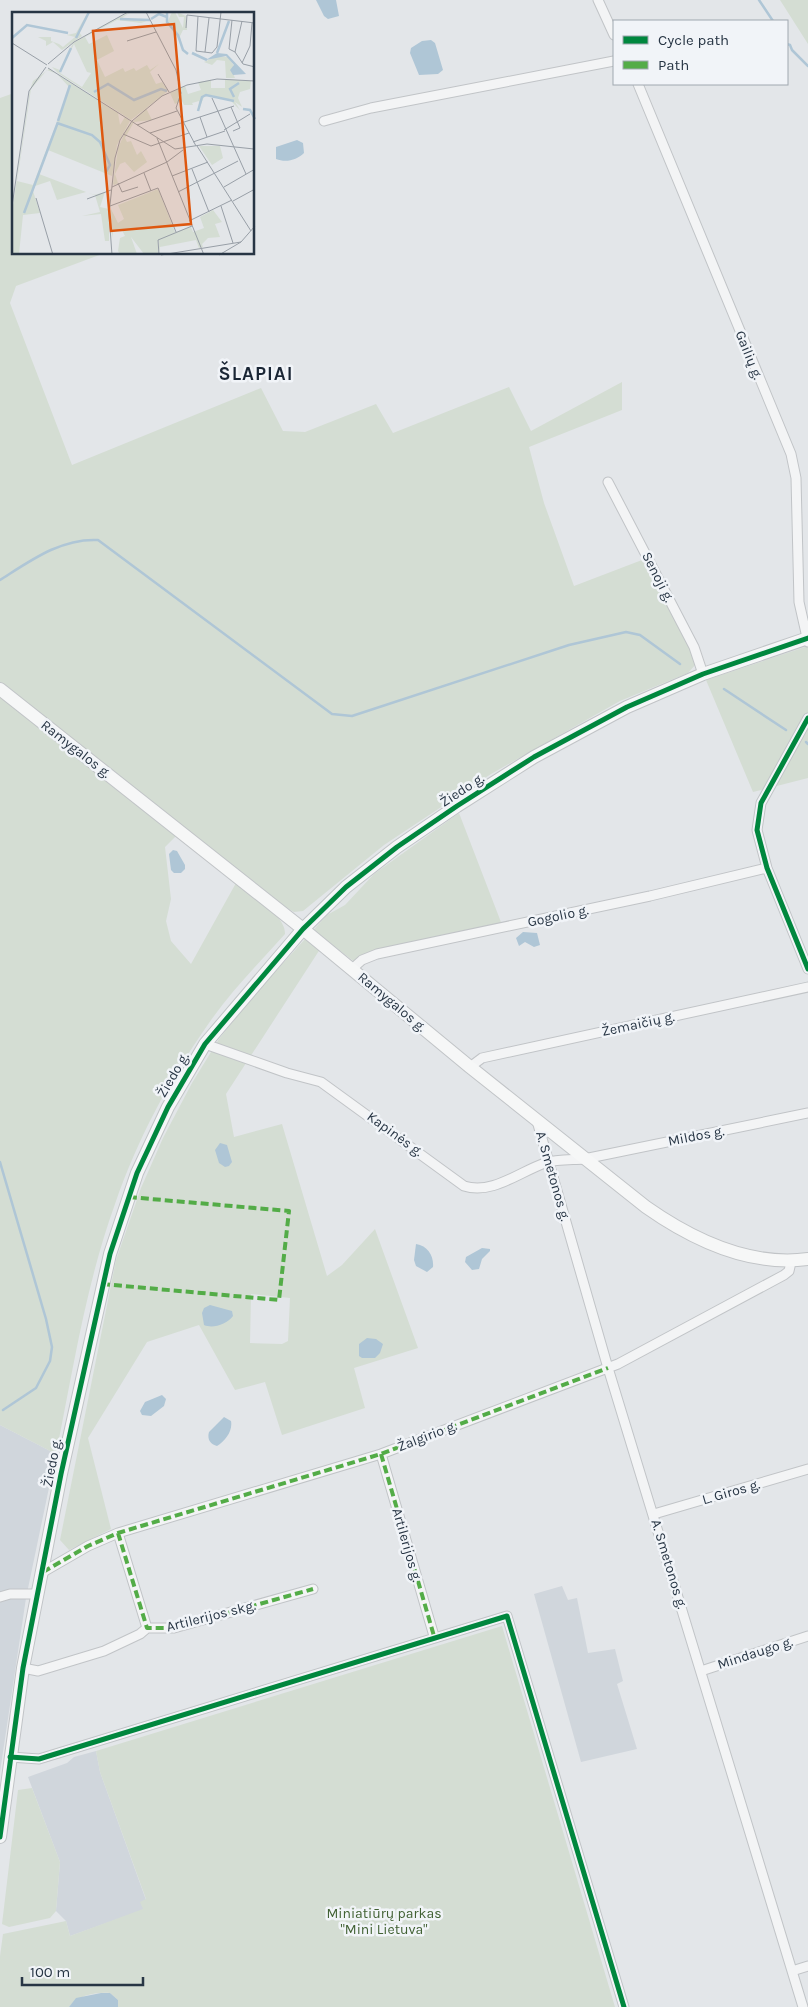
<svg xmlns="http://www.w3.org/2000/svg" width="808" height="2007" viewBox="0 0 808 2007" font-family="Karla,sans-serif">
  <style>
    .built { fill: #d0d6dc }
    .green { fill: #d4ddd3; fill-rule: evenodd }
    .water { fill: #afc6d6 }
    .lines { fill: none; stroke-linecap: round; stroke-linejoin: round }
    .stream { stroke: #afc6d6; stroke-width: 2.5 }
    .street-casing { stroke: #c1c4c7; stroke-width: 11 }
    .secondary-casing { stroke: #c1c4c7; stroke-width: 14 }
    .street { stroke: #f3f4f5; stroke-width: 9 }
    .secondary { stroke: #f6f7f7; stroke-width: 12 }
    .quiet { stroke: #53ac47; stroke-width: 4; stroke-dasharray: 8 4; stroke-linecap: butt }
    .cycleway-casing { stroke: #f1f4f8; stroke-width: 8 }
    .cycleway { stroke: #00873e; stroke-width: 5 }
    .labels { text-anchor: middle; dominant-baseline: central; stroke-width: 5; stroke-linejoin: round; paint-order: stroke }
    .street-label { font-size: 14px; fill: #273544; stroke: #f1f4f8 }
    .park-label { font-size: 14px; fill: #416133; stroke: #f1f4f8 }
    .district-label { font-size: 19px; font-weight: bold; letter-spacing: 1px; fill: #1a2635; stroke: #f1f4f8 }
    .inset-river { fill: none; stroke: #afc6d6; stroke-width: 2.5 }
    .inset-road { fill: none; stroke: #989fa7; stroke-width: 1 }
    .view { fill: #de570f; fill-opacity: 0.15; stroke: #de570f; stroke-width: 2.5 }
    .inset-edge { fill: none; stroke: #273544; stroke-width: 2.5 }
  </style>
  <rect width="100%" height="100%" fill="#e3e6e9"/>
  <path class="built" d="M0 1425 56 1454 26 1598 0 1772Z
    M562 1586 568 1600 577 1598 588 1653 615 1649 623 1681 617 1684 637 1749 581 1762 534 1594Z
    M96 1751 100 1772 146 1900 143 1910 70 1936 66 1921 56 1911 60 1862 28 1777 67 1763 74 1757Z"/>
  <path class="green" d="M780 0H808V44Z
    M14 93V254H102L16 286 10 303 72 465 261 388 283 431 305 432 376 404 393 433 509 387 531 431 622 382V410L529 447 544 503 574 586 642 560 652 569 691 648 696 664 688 673 620 701 491 774 384 845 303 911 294 912 287 908 0 683V98Z
    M808 646V778L753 792 706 680Z
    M0 696 176 836 165 847 171 899 166 921 171 941 191 964 236 883C250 894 286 915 285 934 259 963 231 991 209 1023 170 1078 137 1140 115 1204 86 1284 73 1370 56 1454L0 1425Z
    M459 813 504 930 377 957 360 966 326 940 226 1094 234 1137 282 1124 327 1276 342 1265 375 1229 418 1348 354 1368 365 1408 282 1435 265 1382 235 1390 199 1325 147 1342 88 1438 111 1529 69 1550 60 1540 116 1260 141 1188 163 1138 192 1083 219 1039 253 996 327 915 345 905 374 874ZM251 1294 290 1298 288 1341 282 1344 250 1343Z
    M502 1626 615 2007H118V2000L110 1993C95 1992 79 1995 69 2007H0V1956L3 1934 66 1921 70 1936 143 1909 140 1902 146 1899 100 1772 96 1751Z
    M32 1788 60 1862 56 1911 50 1918 9 1927 2 1924 18 1790Z"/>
  <path class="water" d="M316 0H336L339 16 328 19 324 16Z
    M431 40 435 43 443 70 438 74 419 75 410 53 411 48 422 41Z
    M297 140 303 143 304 153C297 160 286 163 276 159V147Z
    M173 850 177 851 185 865V869L181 873H174L171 870 169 854Z
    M523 932 537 933 540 945 534 947 525 942 519 946 516 938Z
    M220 1143 227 1145 232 1162 229 1166 225 1167 219 1163 215 1150Z
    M416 1244C428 1246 434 1256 433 1267L427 1272 416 1266 414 1260Z
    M482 1248 490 1249V1251L482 1259 479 1269 472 1270 465 1262 466 1257Z
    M210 1305 232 1311 233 1316C227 1324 213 1329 204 1325L202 1313 204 1308Z
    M367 1338 376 1339 383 1344 380 1353 375 1358H362L359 1356V1344Z
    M162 1395 166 1399 164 1406 151 1416 142 1415 140 1411 145 1402Z
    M224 1417 231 1421C233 1431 225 1441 217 1446 210 1444 207 1439 209 1432Z
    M101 1993H110L118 2000V2007H69L76 1998Z"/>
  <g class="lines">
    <path class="stream" d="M759 0 773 21
      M787 44 790 45 792 50 808 66
      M0 580C30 561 61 538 98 540L332 714 352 716 569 645 626 632 640 635 680 664
      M724 689 786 730
      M806 742 808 744
      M0 1162 46 1319 52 1347 50 1361 36 1388 3 1410"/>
    <g class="street-casing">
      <path id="street" d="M598 0 614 35
        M638 84 791 454 796 478 799 602 808 642
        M324 121 371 108 614 61
        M608 482 694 647 703 674
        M808 718 761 803 757 830 767 868 808 969
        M352 969 362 960 377 954 650 896 767 868
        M205 1044 287 1073 321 1082 464 1186C492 1195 519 1172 545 1163 557 1159 572 1160 584 1159L808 1113
        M470 1067 482 1058 808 987
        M537 1121 608 1368 803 2007
        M381 1454 434 1636
        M654 1514 808 1469
        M118 1533 147 1628H174L313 1589
        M43 1572 88 1546 118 1533 381 1454 618 1364 784 1275 789 1271 791 1262
        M0 1597 10 1594H37
        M23 1668 38 1671 104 1651 140 1634 147 1628
        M701 1671 808 1636
        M10 1757 39 1759 507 1616 624 2007
        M792 1971 808 1966"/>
    </g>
    <g class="secondary-casing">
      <path id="secondary" d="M0 689 303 929 470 1067 646 1207C693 1240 749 1267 808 1259
        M0 1837 23 1668 61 1474 110 1254 137 1173 168 1107 205 1044 303 929 346 887 397 847 457 806 534 757 627 707 703 674 808 638"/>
    </g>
    <use href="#street" class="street"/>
    <use href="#secondary" class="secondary"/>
    <path class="quiet" d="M102 1284 279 1300 289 1211 128 1197
      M381 1454 434 1636
      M118 1533 147 1628H174L313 1589
      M43 1572 88 1546 118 1533 381 1454 608 1368"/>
    <g class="cycleway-casing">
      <path id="cycleway" d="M808 718 761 803 757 830 767 868 808 969
        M10 1757 39 1759 507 1616 624 2007
        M0 1837 23 1668 61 1474 110 1254 137 1173 168 1107 205 1044 303 929 346 887 397 847 457 806 534 757 627 707 703 674 808 638"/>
    </g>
    <use href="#cycleway" class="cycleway"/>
  </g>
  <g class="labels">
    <g class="street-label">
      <text transform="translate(749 355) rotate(68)">Gailių g.</text>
      <text transform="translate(658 577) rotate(63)">Senoji g.</text>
      <text transform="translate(76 749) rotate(38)">Ramygalos g.</text>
      <text transform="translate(462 790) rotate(-33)">Žiedo g.</text>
      <text transform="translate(558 916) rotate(-12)">Gogolio g.</text>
      <text transform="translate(392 1002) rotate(40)">Ramygalos g.</text>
      <text transform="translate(638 1024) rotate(-12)">Žemaičių g.</text>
      <text transform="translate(173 1075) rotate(-60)">Žiedo g.</text>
      <text transform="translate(395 1134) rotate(36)">Kapinės g.</text>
      <text transform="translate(696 1136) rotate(-11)">Mildos g.</text>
      <text transform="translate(553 1176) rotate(74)">A. Smetonos g.</text>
      <text transform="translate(427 1436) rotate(-21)">Žalgirio g.</text>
      <text transform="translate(52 1463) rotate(-79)">Žiedo g.</text>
      <text transform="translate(731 1492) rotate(-16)">L. Giros g.</text>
      <text transform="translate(407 1545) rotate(74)">Artilerijos g.</text>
      <text transform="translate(669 1564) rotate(73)">A. Smetonos g.</text>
      <text transform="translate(211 1616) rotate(-14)">Artilerijos skg.</text>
      <text transform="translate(755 1653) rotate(-18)">Mindaugo g.</text>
    </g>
    <g class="park-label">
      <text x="384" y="1913">Miniatiūrų parkas<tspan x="384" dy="16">"Mini Lietuva"</tspan></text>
    </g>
    <g class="district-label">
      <text x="256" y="374">ŠLAPIAI</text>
    </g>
  </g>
  <g transform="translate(12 12)">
    <rect width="242" height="242" fill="#e3e6e9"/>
    <path d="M76 0 67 20 70 24 50 38 41 30 34 34V29L26 25H39V29L47 32 51 35 63 25 55 23 64 21ZM119 0 110 6 135 9 129 11 105 8 73 25 77 32 95 23 102 39 85 48 93 65 111 56 113 60 122 56 124 59 135 53 138 58 147 52 138 60 144 72 150 70 156 79 119 108 46 61 40 55 48 58 61 31 105 6ZM62 32 75 60 79 61 70 75 48 61ZM160 0H163L171 16 172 5H167L165 0 174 4 175 18H171L168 24 169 32 156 9ZM205 44 216 45 222 54 220 59 223 66H214L213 49 205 48 200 53 192 50ZM37 57 106 101 108 113 113 105 118 109 105 133 100 164 36 138 27 162 82 183 93 180 88 195 97 197V229H93L89 202 70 204 88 200 83 183 74 180 45 188 38 169 23 174 21 179 28 201 11 203 7 242H0V200L18 78 21 69ZM35 58 45 62 58 76 21 173 5 169 19 77ZM213 67 239 69 238 77 228 80 226 86 230 95 223 90 228 98 219 89 199 83 192 85 186 99 187 89 180 91 181 93H172L170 89 163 92 158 81 173 74 176 82 189 78 186 70 199 68V76H213ZM134 96 140 108 122 110 113 126 115 130 119 129 125 143 129 139 135 150 122 160 113 150 108 152 103 162 106 171 102 173 101 172 106 136 115 116ZM187 134H208L211 146 200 153ZM146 177 163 220 179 215 181 220 192 216 188 205 201 198 210 210 203 212 208 225 196 226 190 232 191 235 187 236 184 228 148 235V242L146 227V242L143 243 132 242 119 225 125 242H108L106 239 108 226 113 224 110 218 101 220 100 226 99 197 106 211 112 207 106 193Z" fill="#d4ddd3" fill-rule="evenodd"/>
    <path d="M205 41 215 42 234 62 221 63 218 58 222 53 214 44 194 48Z" fill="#afc6d6"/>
    <path class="inset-river" d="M155 0V10L166 23 171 38 176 42M108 7 138 8M139 7 147 2 155 5M0 26 15 13 56 21M64 26 77 0M180 41 195 48M205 41 217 9M48 60 59 36M82 80 96 72 122 88 149 77 155 79M222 85 218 77 227 71M231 97 238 98 243 107M186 99 190 85 194 83 222 89M46 109 58 73M45 111 80 123 88 130 98 153 94 160M12 201 46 110"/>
    <path class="inset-road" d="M134 0 164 58 169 81 164 96 184 134M186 4 184 39 200 41 205 35 209 0M220 8 217 37 223 40 231 52 243 55M174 16 175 3 243 11M115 29 144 20M0 31 35 53M193 40 197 6M223 40 230 9M230 51 238 34 240 11M36 52 62 30 116 0M36 56 163 137 195 132 242 137M146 62 157 80M200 86 234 162M219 95 228 116 221 119M188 105 195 125M125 113 165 99M212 118 238 102M138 121 222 94M111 122 139 134 177 121M145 126 192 243M181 130 213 119M185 134 239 219M180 157 197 200M132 161 139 179M160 164 196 150M106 171 110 180 126 175M100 175 155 150 171 138M212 175 243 157M166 180 226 149M24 186 41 243M75 187 99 178M221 189 243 177M0 194 17 79 34 55M98 194 146 176 164 220M209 194 221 231M177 209 220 188M100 243 97 202 103 146 108 128 120 109 150 84 175 73 205 67 243 69M147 243 146 228 180 214M149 243 229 230M207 243 229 230 243 214"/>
    <path class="view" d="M162 12 179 212 99 219 81 19Z"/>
    <rect width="242" height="242" class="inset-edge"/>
  </g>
  <rect x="613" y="20" width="175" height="65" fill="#f1f4f8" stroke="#a0a8b0"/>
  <rect x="623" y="36" width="25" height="8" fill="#00873e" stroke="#a0a8b0"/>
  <text x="658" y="45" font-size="15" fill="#273544">Cycle path</text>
  <rect x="623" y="61" width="25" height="8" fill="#53ac47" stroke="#a0a8b0"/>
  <text x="658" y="70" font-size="15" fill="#273544">Path</text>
  <path d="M22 1977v8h121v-8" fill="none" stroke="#273544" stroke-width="2.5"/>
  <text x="30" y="1977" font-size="15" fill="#273544" stroke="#f1f4f8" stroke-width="4" paint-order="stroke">100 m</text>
</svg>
